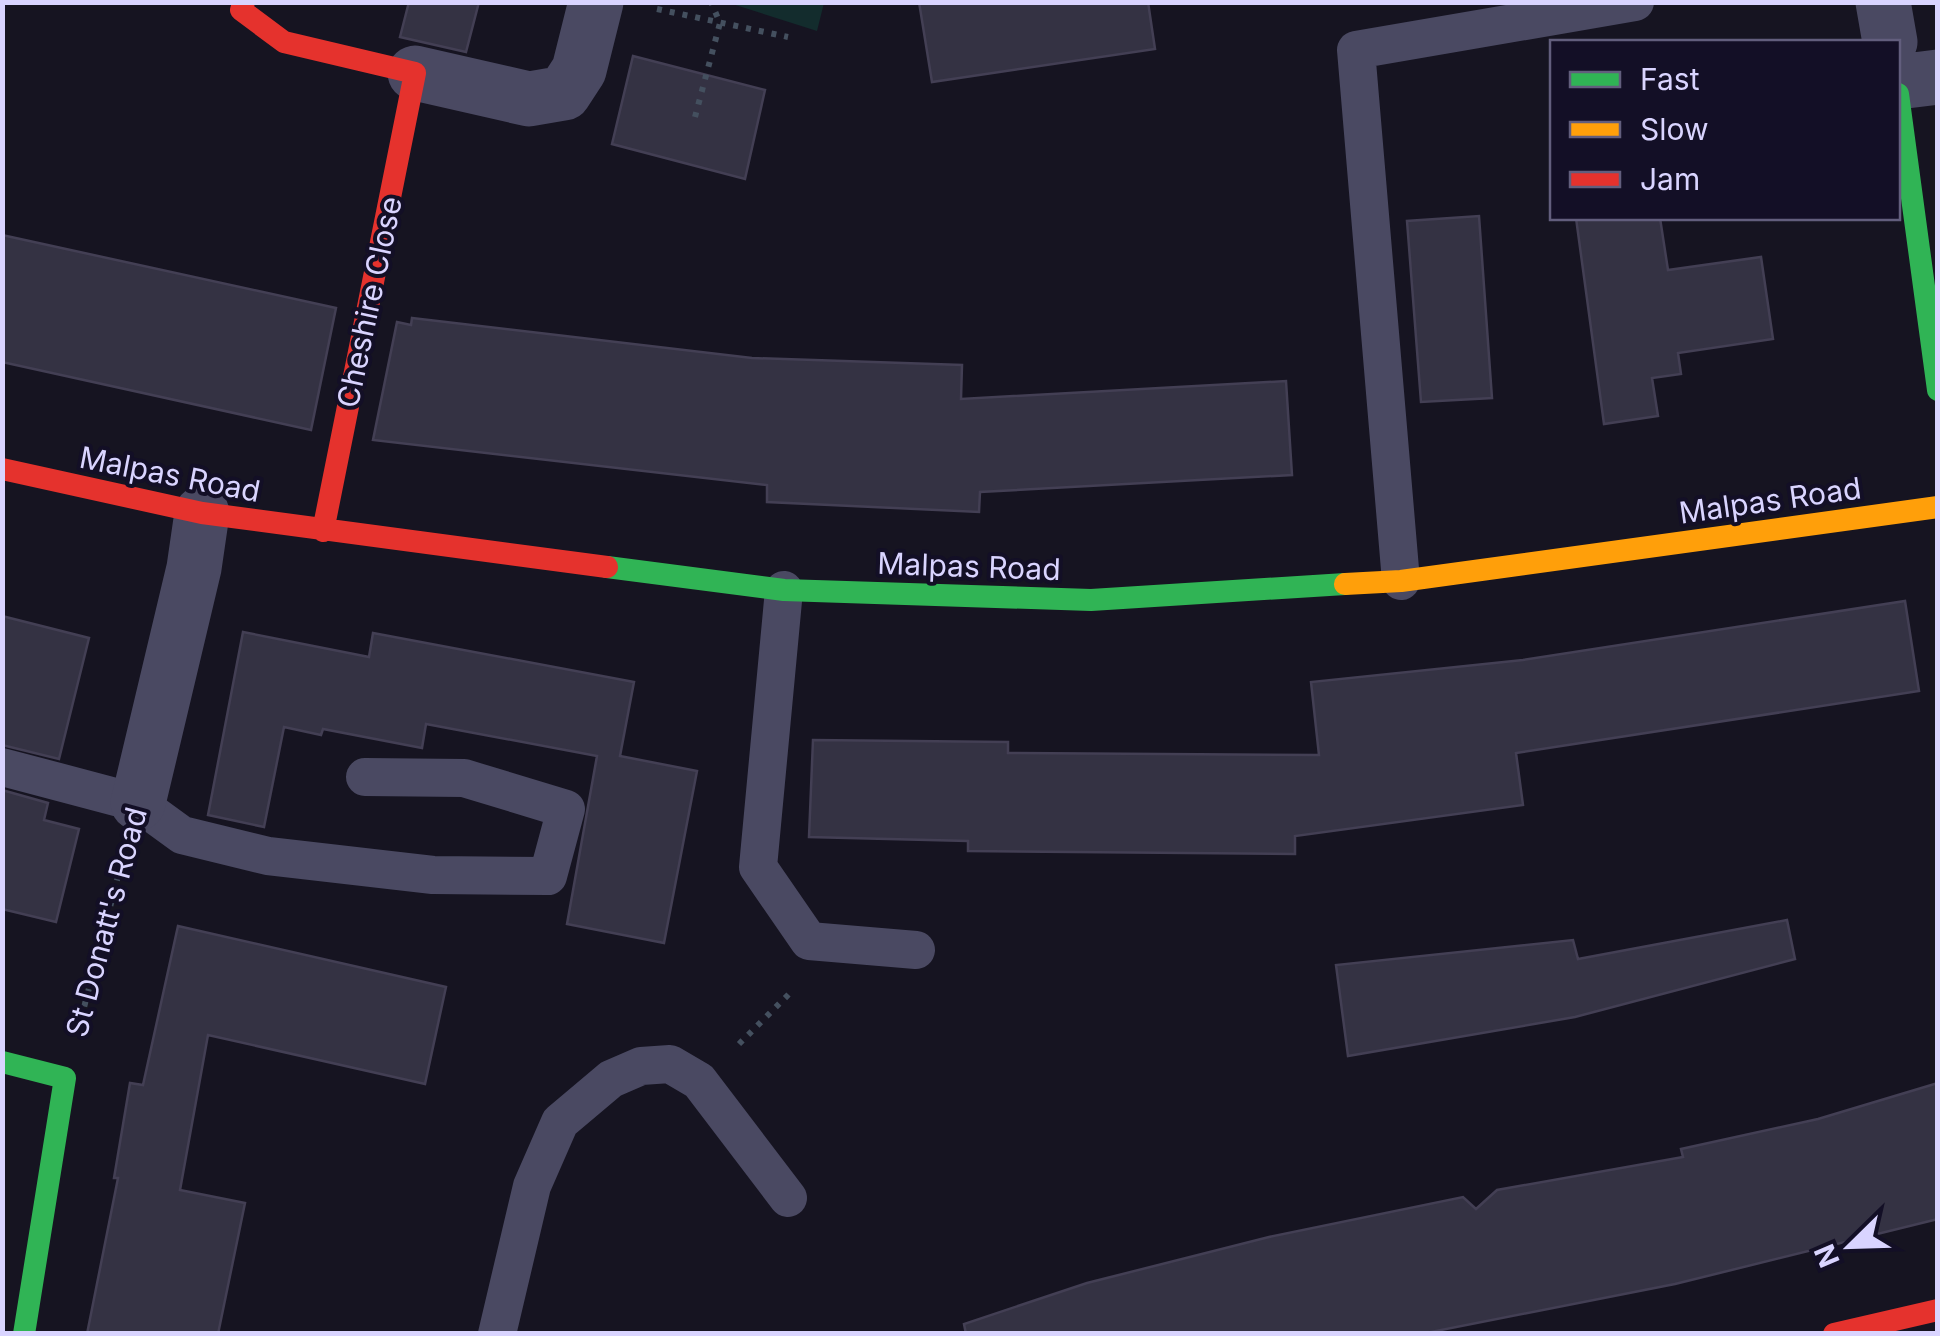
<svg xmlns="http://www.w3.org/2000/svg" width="1940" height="1336" viewBox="0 0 1940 1336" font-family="Inter,sans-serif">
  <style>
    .green { fill: #132c2d }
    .building { fill: #343243; stroke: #433f54; stroke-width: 2.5 }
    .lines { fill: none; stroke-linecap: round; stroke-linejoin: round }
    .path { stroke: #44505f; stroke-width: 6; stroke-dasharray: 5 8; stroke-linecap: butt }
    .lane { stroke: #4a4962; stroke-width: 38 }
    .street { stroke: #4a4962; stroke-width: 55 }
    .fast { stroke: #30b455; stroke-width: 22 }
    .slow { stroke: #ff9f0a; stroke-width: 22 }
    .jam { stroke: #e5322d; stroke-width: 22 }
    .labels { text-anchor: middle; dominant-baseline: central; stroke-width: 8; stroke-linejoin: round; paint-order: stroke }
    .street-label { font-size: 30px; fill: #d9d4ff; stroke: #130f26 }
  </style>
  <rect width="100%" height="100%" fill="#161421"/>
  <path class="green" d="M726 2H824V3L817 31Z"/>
  <path class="building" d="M409 2H479L466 52 400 37Z
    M919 2H1148L1155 49 932 82Z
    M633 56 765 90 745 179 612 144Z
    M1479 216 1492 398 1421 402 1407 221Z
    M1576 218H1660L1668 270 1761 257 1773 339 1678 353 1681 374 1652 378 1658 416 1604 424Z
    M2 235 336 308 311 430 2 362Z
    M412 318 752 358 962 365 961 399 1286 381 1292 475 980 492 979 512 767 502V485L373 440 397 322 411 325Z
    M1905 601 1919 691 1516 753 1523 805 1295 836V854L968 851V841L809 837 813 740 1008 742V753L1319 755 1311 682 1523 660Z
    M2 616 89 638 59 759 2 745Z
    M243 632 369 657 373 633 634 682 620 756 697 771 664 943 567 924 597 756 426 724 422 748 323 729 321 735 284 727 264 827 208 815Z
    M2 790 48 803 44 820 79 829 56 922 2 909Z
    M1787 920 1795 959 1575 1017 1348 1056 1336 965 1573 940 1578 959Z
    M178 926 446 987 425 1084 208 1035 180 1190 245 1203 218 1334H87L118 1178H114L130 1083 143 1085Z
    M1938 1083V1219L1675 1284 1421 1334H966L964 1324 1087 1283 1269 1237 1463 1197 1476 1209 1497 1190 1683 1157 1681 1149 1818 1119Z"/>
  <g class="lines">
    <path class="path" d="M657 9 788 37
      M695 117 720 23 711 2
      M81 1019 122 861
      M739 1044 793 990"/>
    <path class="lane" d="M1401 581 1356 50 1635 2
      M784 590 758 867 809 941 916 950
      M2 767 138 803 182 835 268 856 433 875 548 876 566 809 464 778 365 777
      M497 1334 532 1186 560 1122 611 1079 641 1066 670 1064 699 1081 788 1198"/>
    <path class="street" d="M1883 2 1890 42
      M415 73 529 99 564 93 579 70 596 2
      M1898 82 1938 77
      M138 803 194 568 202 513"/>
    <path class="fast" d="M1898 94 1938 390
      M607 567 784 590 1091 600 1345 584
      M2 1062 65 1078 24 1334"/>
    <path class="slow" d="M1345 584 1401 581 1938 507"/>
    <path class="jam" d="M244 2 241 10 284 42 415 73 323 531
      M2 469 202 513 607 567
      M1834 1334 1938 1310"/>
  </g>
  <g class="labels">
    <g class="street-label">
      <text transform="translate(369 302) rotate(-78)">Cheshire Close</text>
      <text transform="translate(170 474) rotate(11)">Malpas Road</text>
      <text transform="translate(1770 500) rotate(-8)">Malpas Road</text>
      <text transform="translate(969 566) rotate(2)">Malpas Road</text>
      <text transform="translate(106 922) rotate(-75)">St Donatt's Road</text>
    </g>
  </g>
  <rect width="1940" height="1336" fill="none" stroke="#d9d4ff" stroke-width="10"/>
  <rect x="1550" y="40" width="350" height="180" fill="#130f26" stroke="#625e7d" stroke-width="2.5"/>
  <rect x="1570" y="72" width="50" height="15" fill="#30b455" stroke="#625e7d" stroke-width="2.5"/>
  <text x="1640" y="90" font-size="30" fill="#d9d4ff">Fast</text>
  <rect x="1570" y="122" width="50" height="15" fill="#ff9f0a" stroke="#625e7d" stroke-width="2.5"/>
  <text x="1640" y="140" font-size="30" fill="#d9d4ff">Slow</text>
  <rect x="1570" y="172" width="50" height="15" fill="#e5322d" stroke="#625e7d" stroke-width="2.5"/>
  <text x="1640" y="190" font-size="30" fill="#d9d4ff">Jam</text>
  <g transform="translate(1850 1246) rotate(247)" stroke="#130f26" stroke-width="8" paint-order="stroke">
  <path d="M0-8L18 38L0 25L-18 38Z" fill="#d9d4ff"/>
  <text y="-15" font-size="28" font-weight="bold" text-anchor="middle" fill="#d9d4ff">N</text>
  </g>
</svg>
